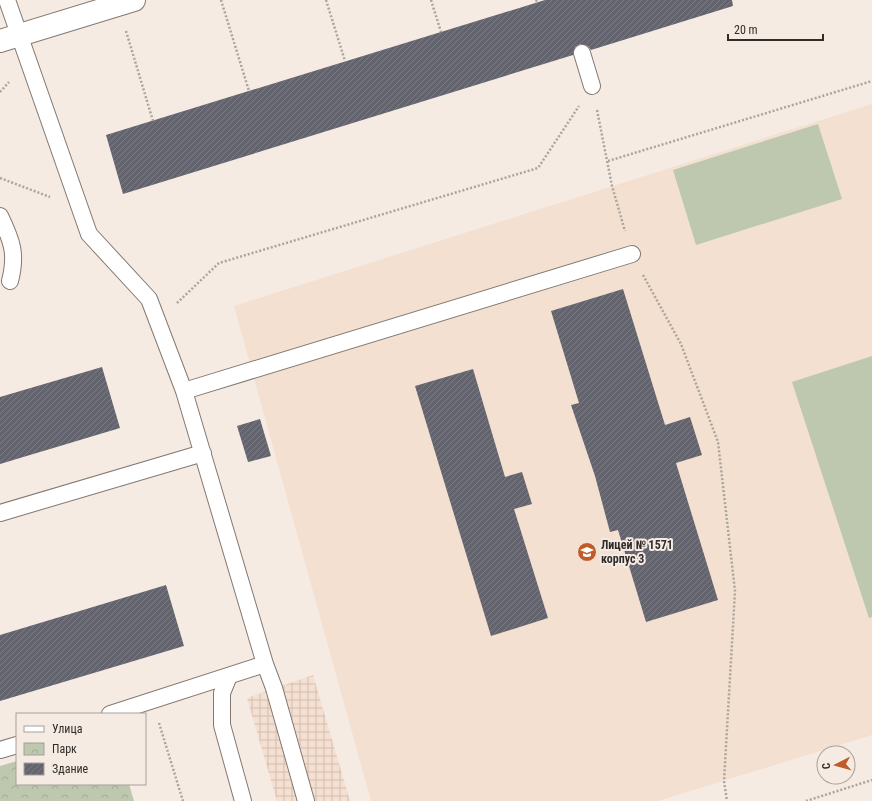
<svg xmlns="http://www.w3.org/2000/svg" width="872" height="801" viewBox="0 0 872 801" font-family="'Roboto Condensed',sans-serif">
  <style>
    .industrial { fill: url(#industrial-grid) }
    .education { fill: #f3e0d0 }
    .park { fill: url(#park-crowns) }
    .garden { fill: #bdc8af }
    .building { fill: url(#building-hatch) }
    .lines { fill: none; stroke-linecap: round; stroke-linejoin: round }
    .lane-casing { stroke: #827972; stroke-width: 18 }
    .street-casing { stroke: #827972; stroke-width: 24 }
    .path { stroke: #aba49d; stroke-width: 2.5; stroke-dasharray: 2 2; stroke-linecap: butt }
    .lane { stroke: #fff; stroke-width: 16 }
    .street { stroke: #fff; stroke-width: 22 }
    .labels { text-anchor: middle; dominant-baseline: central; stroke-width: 4; stroke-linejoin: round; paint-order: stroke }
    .poi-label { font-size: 12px; font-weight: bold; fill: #302c29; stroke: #f5ebe3; text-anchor: start }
  </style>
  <defs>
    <pattern id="industrial-grid" width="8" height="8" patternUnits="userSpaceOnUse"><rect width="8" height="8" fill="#f4dfd0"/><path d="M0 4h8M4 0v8" fill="none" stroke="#d2c0b3"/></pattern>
    <pattern id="park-crowns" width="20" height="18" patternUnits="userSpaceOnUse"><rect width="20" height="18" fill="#bdc8af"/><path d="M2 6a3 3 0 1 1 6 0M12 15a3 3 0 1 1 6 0" fill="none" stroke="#a3ac97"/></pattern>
    <pattern id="building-hatch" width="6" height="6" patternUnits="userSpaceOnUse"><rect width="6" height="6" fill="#64646e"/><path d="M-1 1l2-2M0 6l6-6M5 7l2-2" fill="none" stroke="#7b7b82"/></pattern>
  </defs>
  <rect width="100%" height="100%" fill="#f5ebe3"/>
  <path class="industrial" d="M313 675 350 801H277L247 698Z"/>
  <path class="education" d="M872 104V735L658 801H371L234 306Z"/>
  <path class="park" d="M17 761V784H129L134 801H0V766Z"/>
  <path class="garden" d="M818 124 842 199 696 245 673 170Z
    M872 356V617L869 618 792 382Z"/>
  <path class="building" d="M545 0H732L733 6 591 50 588 46 580 44 575 47 573 55 123 194 106 135Z
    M623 289 665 425 690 417 702 455 676 463 718 600 646 622 618 530 610 532 595 476 571 405 579 403 551 311Z
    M102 367 120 428 0 464V397Z
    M473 369 505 477 522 472 532 504 514 509 548 618 491 636 415 386Z
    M260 419 271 456 248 462 237 426Z
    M166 585 184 646 0 701V635Z"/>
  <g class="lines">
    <g class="lane-casing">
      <path id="lane" d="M7 0 89 234 149 299 184 391 265 664 110 714
        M582 53 592 86
        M0 216C12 241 17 254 10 281
        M184 391 632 254
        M0 513 203 453
        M265 664 274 688 306 801
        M229 676 222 693V725L243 801
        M0 750 17 745"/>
    </g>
    <g class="street-casing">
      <path id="street" d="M0 41 134 0"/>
    </g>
    <path class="path" d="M221 0 249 91
      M326 0 345 61
      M431 0 441 32
      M536 0 537 2
      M126 31 153 121
      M0 92 9 82
      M597 110 612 186 625 231
      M608 161 872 81
      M0 178 50 197
      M643 275 681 344 718 442 735 591 724 781 727 801
      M177 303 219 263 538 168 579 106
      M159 723 183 801
      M806 801 872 780"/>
    <use href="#lane" class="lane"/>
    <use href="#street" class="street"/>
  </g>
  <defs>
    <g id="school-disc" transform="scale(1)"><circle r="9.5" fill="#c05c29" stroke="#f5ebe3"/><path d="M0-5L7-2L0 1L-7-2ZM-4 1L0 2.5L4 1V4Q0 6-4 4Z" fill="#fff"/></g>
  </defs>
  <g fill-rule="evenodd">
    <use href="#school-disc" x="587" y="552"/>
  </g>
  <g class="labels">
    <g class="poi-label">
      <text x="601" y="545">Лицей № 1571<tspan x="601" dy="14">корпус 3</tspan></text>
    </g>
  </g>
  <rect x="16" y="713" width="130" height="72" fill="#f5ebe3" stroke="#a69f99"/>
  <rect x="24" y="726" width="20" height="6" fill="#ffffff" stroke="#a69f99"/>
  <text x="52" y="733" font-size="12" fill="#302c29">Улица</text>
  <rect x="24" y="743" width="20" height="12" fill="url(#park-crowns)" stroke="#a69f99"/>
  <text x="52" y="753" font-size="12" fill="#302c29">Парк</text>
  <rect x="24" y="763" width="20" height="12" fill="url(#building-hatch)" stroke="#a69f99"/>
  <text x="52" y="773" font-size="12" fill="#302c29">Здание</text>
  <g transform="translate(836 765) rotate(264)"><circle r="19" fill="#f5ebe3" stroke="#a69f99"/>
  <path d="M0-3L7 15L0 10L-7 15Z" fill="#c05c29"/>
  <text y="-6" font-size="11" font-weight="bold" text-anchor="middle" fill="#302c29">С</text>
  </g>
  <path d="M728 34v6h95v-6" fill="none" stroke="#302c29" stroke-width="2"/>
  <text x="734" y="34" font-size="12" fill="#302c29" stroke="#f5ebe3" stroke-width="3" paint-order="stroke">20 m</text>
</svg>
